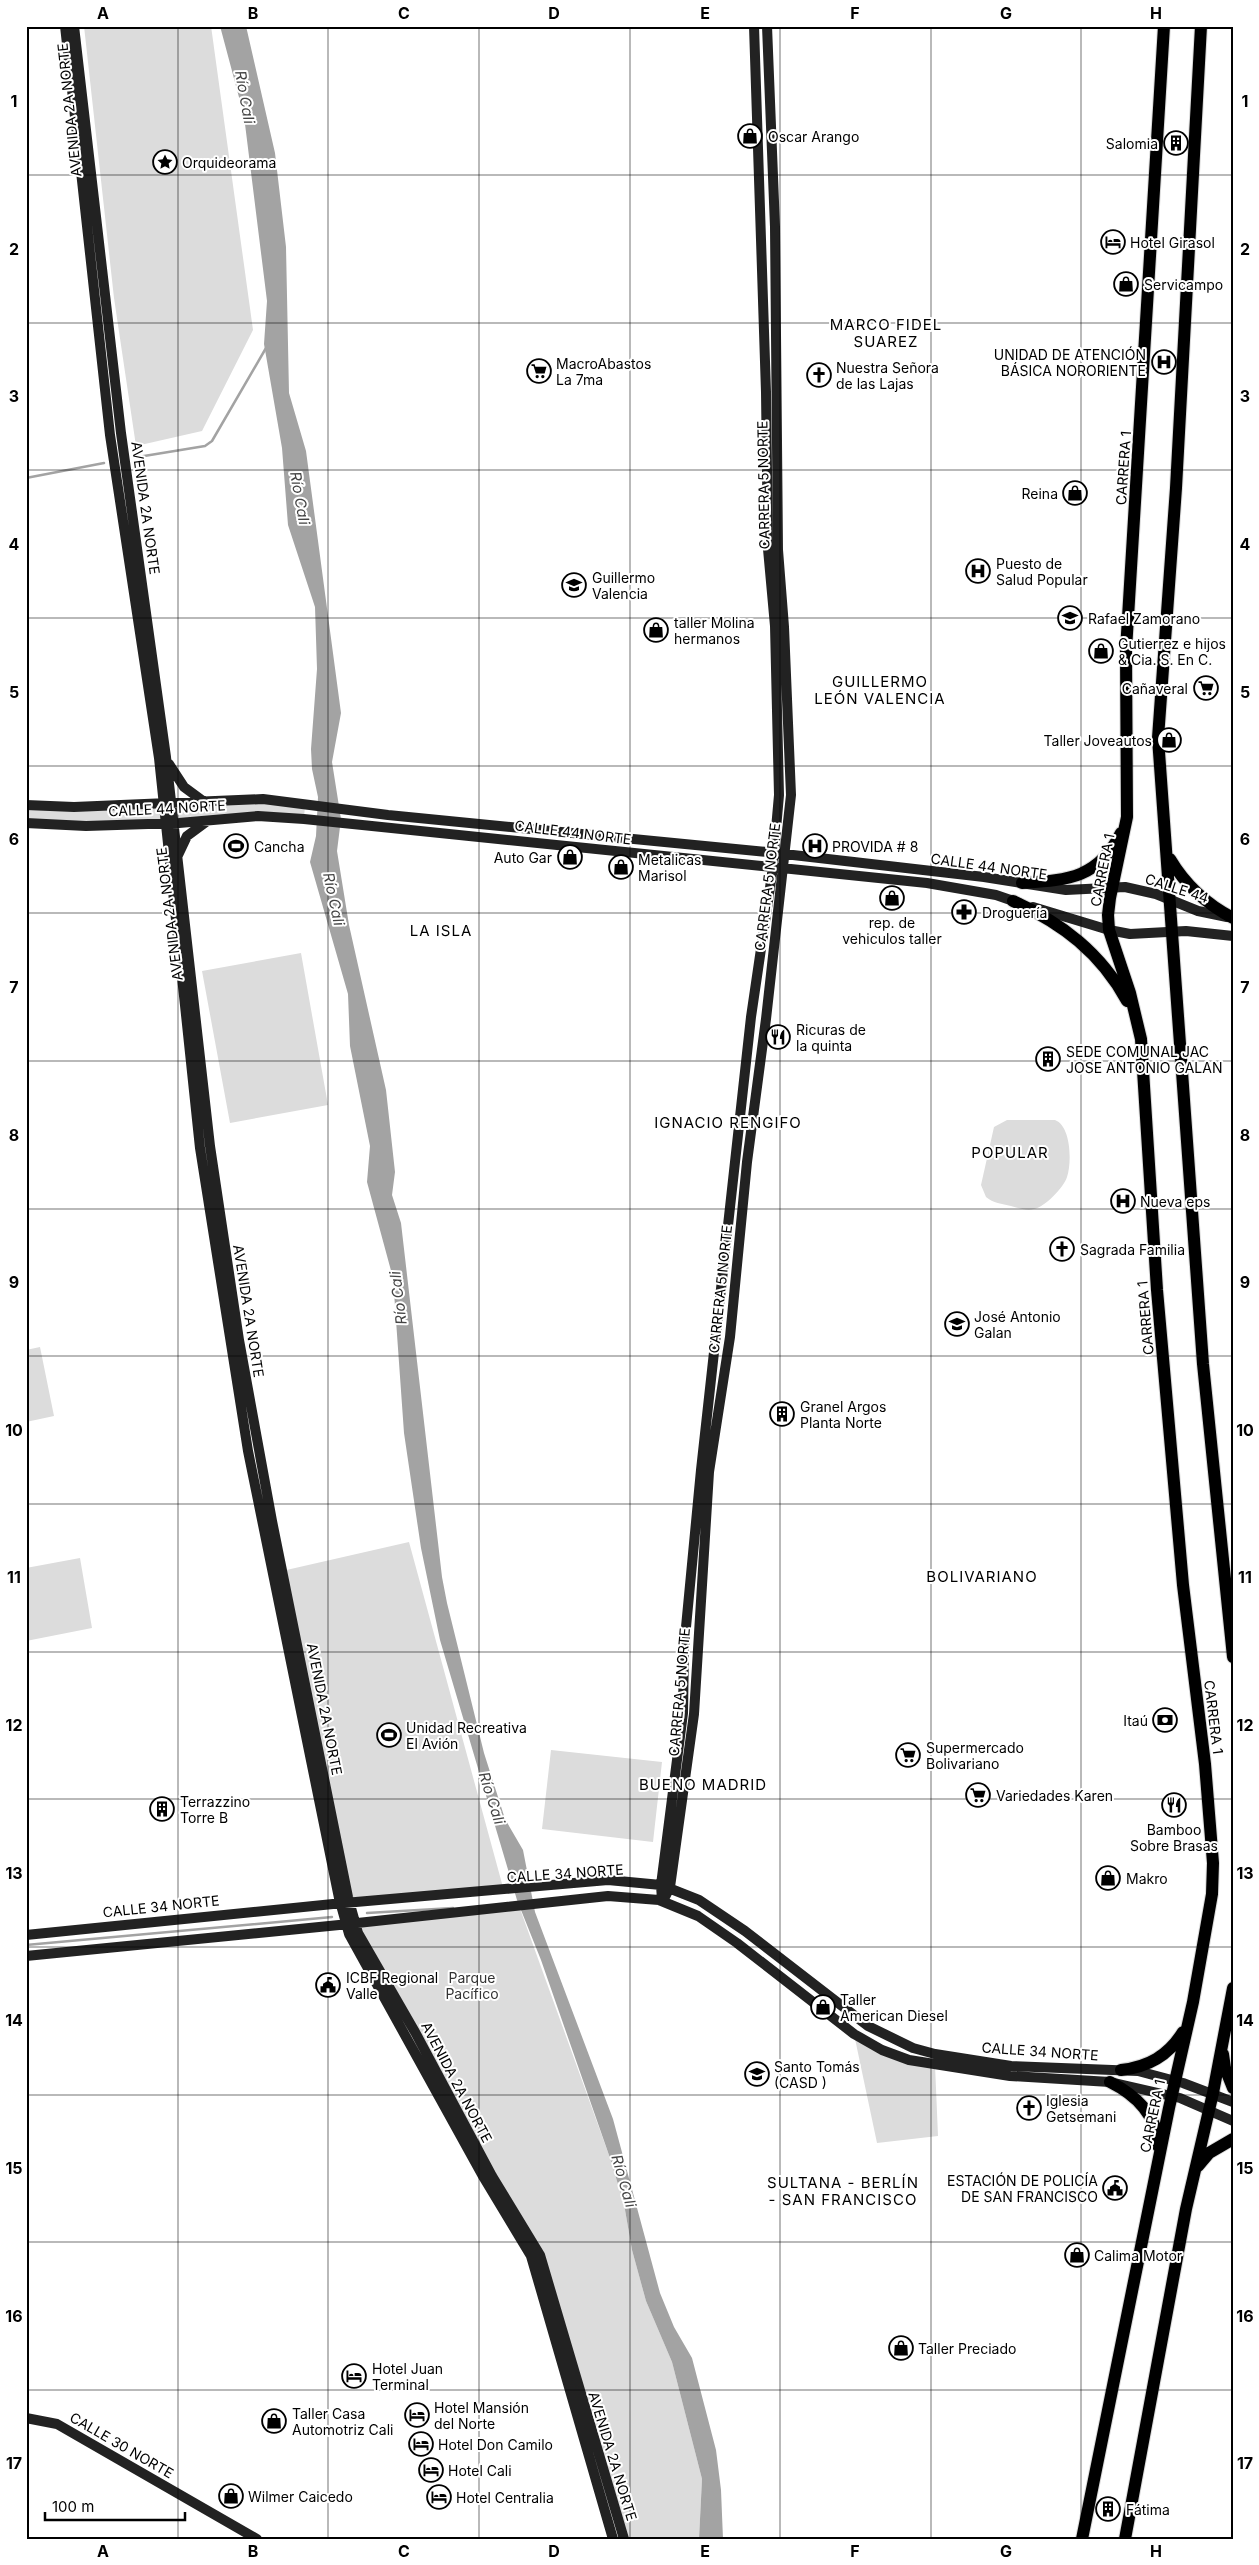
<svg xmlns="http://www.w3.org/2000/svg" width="1259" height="2565" viewBox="0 0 1259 2565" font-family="Inter,sans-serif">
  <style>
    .green { fill: #dcdcdc }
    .water { fill: #a3a3a3 }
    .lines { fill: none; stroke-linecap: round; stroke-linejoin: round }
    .stream { stroke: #a3a3a3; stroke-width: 2.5 }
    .primary-casing { stroke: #dbdbdb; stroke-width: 14 }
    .secondary { stroke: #222; stroke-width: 10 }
    .primary { stroke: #000; stroke-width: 12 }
    .grid { fill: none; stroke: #000; stroke-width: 1; stroke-opacity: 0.55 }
    .labels { text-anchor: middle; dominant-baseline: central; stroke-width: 4; stroke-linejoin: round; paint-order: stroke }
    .street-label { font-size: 14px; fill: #000; stroke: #fff }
    .poi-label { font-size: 14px; fill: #000; stroke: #fff; text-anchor: start }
    .park-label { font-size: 14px; fill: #333; stroke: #fff }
    .water-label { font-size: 15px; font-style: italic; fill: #444; stroke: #fff }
    .neighbourhood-label { font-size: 15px; letter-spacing: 1px; fill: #000; stroke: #fff }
    .neatline { fill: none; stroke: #000; stroke-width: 2 }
    .grid-label { font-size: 16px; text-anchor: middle; font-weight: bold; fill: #000 }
  </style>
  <rect width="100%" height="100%" fill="#fff"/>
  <path class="green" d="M84 26H211L253 330 202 431 136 446 114 298Z
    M163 802 165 823H26V805Z
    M170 802 305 804 304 819 173 823Z
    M301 953 328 1105 230 1123 202 971Z
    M1055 1120C1071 1126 1072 1162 1067 1177 1064 1187 1045 1207 1034 1209 1027 1211 1018 1208 1011 1206 1002 1204 993 1203 986 1197L981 1185 994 1127 1007 1120Z
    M40 1347 54 1416 26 1422V1350Z
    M409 1542 504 1891 350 1903 282 1571Z
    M80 1558 92 1628 26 1641V1568Z
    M551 1750 662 1762 653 1842 542 1829Z
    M519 1906 610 2158 624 2204 632 2250 646 2301 672 2362 702 2479 699 2539H624L546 2276 355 1923Z
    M854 2034 882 2050 935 2065 938 2136 877 2143Z"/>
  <path class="water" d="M220 26H246L275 153 286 247 289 393 306 451 341 713 332 762 341 819 337 851 349 925 386 1090 395 1172 392 1195 401 1223 442 1577 447 1603 484 1753 505 1819 523 1850 535 1912 613 2119 660 2293 674 2327 692 2358 716 2450 721 2490 723 2539H699L702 2479 672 2362 646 2301 632 2250 624 2204 610 2158 541 1960 517 1900 440 1640 421 1548 404 1433 393 1278 367 1182 370 1146 350 1046 348 994 310 862 316 836 318 797 312 769 311 749 317 669 315 607 288 525 282 448 264 344 267 301 244 116Z"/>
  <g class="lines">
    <path class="stream" d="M138 457 205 446 212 441 266 348
      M26 478 104 463
      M367 1913 453 1908
      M26 1945 332 1917"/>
    <g class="primary-casing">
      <path id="primary" d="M1201 26 1176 488 1158 738 1203 1364 1233 1657
        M1170 859C1186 886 1206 904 1233 918
        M1022 883C1067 880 1098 879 1121 833
        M1013 901C1062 923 1101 953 1127 1001
        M1223 2054 1225 2068 1233 2088
        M1121 2070C1148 2067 1168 2056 1183 2032
        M1110 2082C1136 2095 1158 2116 1158 2146
        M1198 2166 1209 2153 1233 2139
        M1082 2539 1169 2108 1193 2002 1212 1894 1213 1863 1205 1764 1183 1585 1157 1290 1141 1039 1130 993 1109 930 1108 915 1110 898 1127 817 1126 650 1164 26
        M1125 2539 1186 2209 1213 2093 1233 1988"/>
    </g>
    <path class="secondary" d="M65 26 110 435 159 758 200 1148 248 1451 339 1898 349 1934 484 2178 531 2256 613 2539
      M74 26 121 433 166 757 210 1146 239 1340 272 1521 348 1897 358 1933 415 2032 492 2176 540 2255 624 2539
      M169 764 184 787 203 801
      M26 805 74 807 263 799 388 815 767 852 984 877 1066 890 1125 887 1156 894 1198 911 1227 917
      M26 823 86 826 179 823 258 816 304 819 927 883 996 895 1019 903
      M178 855 187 836 206 822
      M1033 907 1109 930 1130 934 1186 931 1233 936
      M662 1900 661 1885 683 1713 684 1648 701 1470 751 1017 772 874 779 795 775 626 768 549 766 392 754 26
      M663 1901 670 1887 694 1714 709 1472 730 1337 747 1162 766 1019 791 795 784 627 778 550 775 227 767 26
      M26 1935 333 1904 608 1880 661 1885 699 1900 745 1931 868 2026 913 2048 935 2054 1011 2066 1138 2071 1183 2083 1233 2102
      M26 1956 339 1925 608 1896 659 1900 698 1916 737 1943 854 2034 882 2050 909 2060 1010 2076 1110 2082 1180 2098 1233 2121
      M26 2418 57 2424 257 2539"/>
    <use href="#primary" class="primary"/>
  </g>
  <path class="grid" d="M178 26V2539M328 26V2539M479 26V2539M630 26V2539M780 26V2539M931 26V2539M1081 26V2539M26 175H1233M26 323H1233M26 470H1233M26 618H1233M26 766H1233M26 913H1233M26 1061H1233M26 1209H1233M26 1356H1233M26 1504H1233M26 1652H1233M26 1799H1233M26 1947H1233M26 2095H1233M26 2242H1233M26 2390H1233"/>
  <defs>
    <g id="shop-ring" transform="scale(1.25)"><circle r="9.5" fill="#fff" stroke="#000" stroke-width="1.5"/><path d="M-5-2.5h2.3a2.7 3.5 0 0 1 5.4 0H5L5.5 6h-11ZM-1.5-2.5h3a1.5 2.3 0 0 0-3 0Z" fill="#000"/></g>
    <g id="building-ring" transform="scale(1.25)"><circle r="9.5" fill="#fff" stroke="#000" stroke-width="1.5"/><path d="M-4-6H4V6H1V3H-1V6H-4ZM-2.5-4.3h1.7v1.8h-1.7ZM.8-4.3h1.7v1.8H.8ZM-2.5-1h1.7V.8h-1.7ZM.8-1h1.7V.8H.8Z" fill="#000"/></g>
    <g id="sight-ring" transform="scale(1.25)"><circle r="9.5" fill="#fff" stroke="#000" stroke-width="1.5"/><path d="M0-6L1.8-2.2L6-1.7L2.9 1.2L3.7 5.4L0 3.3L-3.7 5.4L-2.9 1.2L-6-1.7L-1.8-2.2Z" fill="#000"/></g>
    <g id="hotel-ring" transform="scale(1.25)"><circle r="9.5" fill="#fff" stroke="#000" stroke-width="1.5"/><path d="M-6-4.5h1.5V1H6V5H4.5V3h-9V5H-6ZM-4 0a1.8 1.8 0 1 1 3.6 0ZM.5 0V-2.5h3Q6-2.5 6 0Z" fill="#000"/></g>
    <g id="hospital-ring" transform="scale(1.25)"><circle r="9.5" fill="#fff" stroke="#000" stroke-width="1.5"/><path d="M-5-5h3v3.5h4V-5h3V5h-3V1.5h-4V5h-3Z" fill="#000"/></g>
    <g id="supermarket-ring" transform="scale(1.25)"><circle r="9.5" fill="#fff" stroke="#000" stroke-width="1.5"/><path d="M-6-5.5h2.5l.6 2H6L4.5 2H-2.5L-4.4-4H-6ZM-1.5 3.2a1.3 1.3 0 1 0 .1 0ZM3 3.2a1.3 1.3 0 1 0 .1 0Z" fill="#000"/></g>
    <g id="church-ring" transform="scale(1.25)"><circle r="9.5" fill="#fff" stroke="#000" stroke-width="1.5"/><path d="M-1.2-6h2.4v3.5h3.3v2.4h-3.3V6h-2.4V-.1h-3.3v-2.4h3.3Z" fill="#000"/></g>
    <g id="school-ring" transform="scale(1.25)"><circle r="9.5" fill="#fff" stroke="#000" stroke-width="1.5"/><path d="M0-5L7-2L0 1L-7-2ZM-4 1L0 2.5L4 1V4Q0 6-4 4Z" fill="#000"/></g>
    <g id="stadium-ring" transform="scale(1.25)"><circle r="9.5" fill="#fff" stroke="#000" stroke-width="1.5"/><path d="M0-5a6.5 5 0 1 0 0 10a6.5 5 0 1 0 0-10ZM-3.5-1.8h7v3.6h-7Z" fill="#000"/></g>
    <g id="pharmacy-ring" transform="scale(1.25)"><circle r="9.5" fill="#fff" stroke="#000" stroke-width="1.5"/><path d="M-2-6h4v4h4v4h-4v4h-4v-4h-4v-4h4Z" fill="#000"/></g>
    <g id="restaurant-ring" transform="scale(1.25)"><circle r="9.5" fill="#fff" stroke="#000" stroke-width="1.5"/><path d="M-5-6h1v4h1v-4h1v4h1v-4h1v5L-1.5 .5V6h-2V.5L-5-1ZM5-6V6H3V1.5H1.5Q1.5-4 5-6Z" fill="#000"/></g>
    <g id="bank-ring" transform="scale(1.25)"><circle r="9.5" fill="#fff" stroke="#000" stroke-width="1.5"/><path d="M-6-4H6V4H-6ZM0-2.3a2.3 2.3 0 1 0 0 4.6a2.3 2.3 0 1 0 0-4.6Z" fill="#000"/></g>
    <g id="civic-ring" transform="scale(1.25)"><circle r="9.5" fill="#fff" stroke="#000" stroke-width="1.5"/><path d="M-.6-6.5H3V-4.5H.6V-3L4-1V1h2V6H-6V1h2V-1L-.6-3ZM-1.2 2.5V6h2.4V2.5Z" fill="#000"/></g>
    <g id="university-ring" transform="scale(1.25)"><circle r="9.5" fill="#fff" stroke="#000" stroke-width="1.5"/><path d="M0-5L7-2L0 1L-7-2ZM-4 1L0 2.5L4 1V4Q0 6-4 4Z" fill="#000"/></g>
  </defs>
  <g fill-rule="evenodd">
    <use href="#shop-ring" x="750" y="136"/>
    <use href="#building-ring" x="1176" y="143"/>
    <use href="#sight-ring" x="165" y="162"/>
    <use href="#hotel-ring" x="1113" y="242"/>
    <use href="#shop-ring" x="1126" y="284"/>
    <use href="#hospital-ring" x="1164" y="362"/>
    <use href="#supermarket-ring" x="539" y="371"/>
    <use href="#church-ring" x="819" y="375"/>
    <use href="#shop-ring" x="1075" y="493"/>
    <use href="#hospital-ring" x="978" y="571"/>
    <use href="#school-ring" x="574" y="585"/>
    <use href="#school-ring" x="1070" y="618"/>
    <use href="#shop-ring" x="656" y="630"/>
    <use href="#shop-ring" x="1101" y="651"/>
    <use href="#supermarket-ring" x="1206" y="688"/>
    <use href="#shop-ring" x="1169" y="740"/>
    <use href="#stadium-ring" x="236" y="846"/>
    <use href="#hospital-ring" x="815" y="846"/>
    <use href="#shop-ring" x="570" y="857"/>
    <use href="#shop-ring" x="621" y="867"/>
    <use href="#shop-ring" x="892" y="898"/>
    <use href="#pharmacy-ring" x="964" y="912"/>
    <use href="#restaurant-ring" x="778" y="1037"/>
    <use href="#building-ring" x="1048" y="1059"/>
    <use href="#hospital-ring" x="1123" y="1201"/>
    <use href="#church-ring" x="1062" y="1249"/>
    <use href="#school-ring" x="957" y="1324"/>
    <use href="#building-ring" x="782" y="1414"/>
    <use href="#bank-ring" x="1165" y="1720"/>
    <use href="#stadium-ring" x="389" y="1735"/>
    <use href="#supermarket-ring" x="908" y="1755"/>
    <use href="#supermarket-ring" x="978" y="1795"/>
    <use href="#restaurant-ring" x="1174" y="1805"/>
    <use href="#building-ring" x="162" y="1809"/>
    <use href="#shop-ring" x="1108" y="1878"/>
    <use href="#civic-ring" x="328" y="1985"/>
    <use href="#shop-ring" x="823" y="2007"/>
    <use href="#university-ring" x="757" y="2074"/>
    <use href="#church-ring" x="1029" y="2108"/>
    <use href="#civic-ring" x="1115" y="2188"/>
    <use href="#shop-ring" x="1077" y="2255"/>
    <use href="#shop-ring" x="901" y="2348"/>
    <use href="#hotel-ring" x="354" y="2376"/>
    <use href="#hotel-ring" x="417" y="2415"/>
    <use href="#shop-ring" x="274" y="2421"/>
    <use href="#hotel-ring" x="421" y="2444"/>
    <use href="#hotel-ring" x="431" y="2470"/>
    <use href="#shop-ring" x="231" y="2496"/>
    <use href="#hotel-ring" x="439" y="2497"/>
    <use href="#building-ring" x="1108" y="2509"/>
  </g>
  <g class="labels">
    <g class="street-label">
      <text transform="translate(69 110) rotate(-96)">AVENIDA 2A NORTE</text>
      <text transform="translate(1123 468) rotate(-86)">CARRERA 1</text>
      <text transform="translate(763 485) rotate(-91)">CARRERA 5 NORTE</text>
      <text transform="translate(146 508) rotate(82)">AVENIDA 2A NORTE</text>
      <text transform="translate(167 808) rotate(-3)">CALLE 44 NORTE</text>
      <text transform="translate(573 832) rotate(7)">CALLE 44 NORTE</text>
      <text transform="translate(989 866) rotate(8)">CALLE 44 NORTE</text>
      <text transform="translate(1102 870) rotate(-79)">CARRERA 1</text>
      <text transform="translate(767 887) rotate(-83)">CARRERA 5 NORTE</text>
      <text transform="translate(1177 888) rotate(18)">CALLE 44</text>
      <text transform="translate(169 914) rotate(-97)">AVENIDA 2A NORTE</text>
      <text transform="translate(720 1289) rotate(-84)">CARRERA 5 NORTE</text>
      <text transform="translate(249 1311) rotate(81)">AVENIDA 2A NORTE</text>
      <text transform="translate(1145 1318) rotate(-95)">CARRERA 1</text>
      <text transform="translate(679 1692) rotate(-85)">CARRERA 5 NORTE</text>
      <text transform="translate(325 1709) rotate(79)">AVENIDA 2A NORTE</text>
      <text transform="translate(1214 1717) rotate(83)">CARRERA 1</text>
      <text transform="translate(565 1873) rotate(-4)">CALLE 34 NORTE</text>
      <text transform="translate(161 1906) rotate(-6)">CALLE 34 NORTE</text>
      <text transform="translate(1040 2051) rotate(4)">CALLE 34 NORTE</text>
      <text transform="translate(457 2082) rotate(62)">AVENIDA 2A NORTE</text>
      <text transform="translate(1152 2116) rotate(-78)">CARRERA 1</text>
      <text transform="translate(122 2445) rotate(30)">CALLE 30 NORTE</text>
      <text transform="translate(613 2456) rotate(73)">AVENIDA 2A NORTE</text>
    </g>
    <g class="poi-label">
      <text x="768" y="136">Oscar Arango</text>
      <text x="1158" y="143" text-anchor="end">Salomia</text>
      <text x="182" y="162">Orquideorama</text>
      <text x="1130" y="242">Hotel Girasol</text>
      <text x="1144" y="284">Servicampo</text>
      <text x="1146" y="354" text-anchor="end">UNIDAD DE ATENCIÓN<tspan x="1146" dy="16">BÁSICA NORORIENTE</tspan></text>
      <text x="556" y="363">MacroAbastos<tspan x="556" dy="16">La 7ma</tspan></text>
      <text x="836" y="367">Nuestra Señora<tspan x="836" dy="16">de las Lajas</tspan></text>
      <text x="1058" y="493" text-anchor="end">Reina</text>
      <text x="996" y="563">Puesto de<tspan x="996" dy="16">Salud Popular</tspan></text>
      <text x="592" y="577">Guillermo<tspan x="592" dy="16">Valencia</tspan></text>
      <text x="1088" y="618">Rafael Zamorano</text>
      <text x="674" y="622">taller Molina<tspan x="674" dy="16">hermanos</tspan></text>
      <text x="1118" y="643">Gutierrez e hijos<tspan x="1118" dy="16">&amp; Cia. S. En C.</tspan></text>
      <text x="1188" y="688" text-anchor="end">Cañaveral</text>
      <text x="1152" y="740" text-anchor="end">Taller Joveautos</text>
      <text x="254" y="846">Cancha</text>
      <text x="832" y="846">PROVIDA # 8</text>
      <text x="552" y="857" text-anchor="end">Auto Gar</text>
      <text x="638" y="859">Metalicas<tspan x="638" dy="16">Marisol</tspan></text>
      <text x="982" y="912">Droguería</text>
      <text x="892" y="922" text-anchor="middle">rep. de<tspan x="892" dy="16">vehiculos taller</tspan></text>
      <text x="796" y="1029">Ricuras de<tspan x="796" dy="16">la quinta</tspan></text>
      <text x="1066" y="1051">SEDE COMUNAL JAC<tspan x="1066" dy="16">JOSE ANTONIO GALAN</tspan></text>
      <text x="1140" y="1201">Nueva eps</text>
      <text x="1080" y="1249">Sagrada Familia</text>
      <text x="974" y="1316">José Antonio<tspan x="974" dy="16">Galan</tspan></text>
      <text x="800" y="1406">Granel Argos<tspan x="800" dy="16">Planta Norte</tspan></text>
      <text x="1148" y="1720" text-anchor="end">Itaú</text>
      <text x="406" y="1727">Unidad Recreativa<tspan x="406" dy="16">El Avión</tspan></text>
      <text x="926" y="1747">Supermercado<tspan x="926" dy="16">Bolivariano</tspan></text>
      <text x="996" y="1795">Variedades Karen</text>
      <text x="180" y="1801">Terrazzino<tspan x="180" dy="16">Torre B</tspan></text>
      <text x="1174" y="1829" text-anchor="middle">Bamboo<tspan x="1174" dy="16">Sobre Brasas</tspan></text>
      <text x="1126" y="1878">Makro</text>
      <text x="346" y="1977">ICBF Regional<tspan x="346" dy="16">Valle</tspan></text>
      <text x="840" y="1999">Taller<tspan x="840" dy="16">American Diesel</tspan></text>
      <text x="774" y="2066">Santo Tomás<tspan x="774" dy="16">(CASD )</tspan></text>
      <text x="1046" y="2100">Iglesia<tspan x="1046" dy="16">Getsemani</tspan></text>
      <text x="1098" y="2180" text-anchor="end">ESTACIÓN DE POLICÍA<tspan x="1098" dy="16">DE SAN FRANCISCO</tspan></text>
      <text x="1094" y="2255">Calima Motor</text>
      <text x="918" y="2348">Taller Preciado</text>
      <text x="372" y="2368">Hotel Juan<tspan x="372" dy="16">Terminal</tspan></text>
      <text x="434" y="2407">Hotel Mansión<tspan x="434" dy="16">del Norte</tspan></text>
      <text x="292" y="2413">Taller Casa<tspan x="292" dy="16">Automotriz Cali</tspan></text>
      <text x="438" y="2444">Hotel Don Camilo</text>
      <text x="448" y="2470">Hotel Cali</text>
      <text x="248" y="2496">Wilmer Caicedo</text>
      <text x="456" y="2497">Hotel Centralia</text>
      <text x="1126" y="2509">Fátima</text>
    </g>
    <g class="park-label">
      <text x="472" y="1977">Parque<tspan x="472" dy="16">Pacífico</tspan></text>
    </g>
    <g class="water-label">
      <text transform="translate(245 97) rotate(80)">Río Cali</text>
      <text transform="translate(300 498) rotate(80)">Río Cali</text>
      <text transform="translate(334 899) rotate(78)">Río Cali</text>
      <text transform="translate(398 1298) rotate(-97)">Río Cali</text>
      <text transform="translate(492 1798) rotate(72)">Río Cali</text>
      <text transform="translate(624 2181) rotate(74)">Río Cali</text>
    </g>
    <g class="neighbourhood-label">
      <text x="886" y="324">MARCO FIDEL<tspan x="886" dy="17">SUAREZ</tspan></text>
      <text x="880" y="681">GUILLERMO<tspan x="880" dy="17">LEÓN VALENCIA</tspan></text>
      <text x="441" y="930">LA ISLA</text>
      <text x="728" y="1122">IGNACIO RENGIFO</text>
      <text x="1010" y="1152">POPULAR</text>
      <text x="982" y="1576">BOLIVARIANO</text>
      <text x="703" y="1784">BUENO MADRID</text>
      <text x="843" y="2182">SULTANA - BERLÍN<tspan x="843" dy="17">- SAN FRANCISCO</tspan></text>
    </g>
  </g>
  <rect width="1259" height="2565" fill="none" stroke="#ffffff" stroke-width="55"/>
  <path d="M45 2512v8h140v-8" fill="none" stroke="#000000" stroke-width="2.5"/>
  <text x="52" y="2512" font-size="15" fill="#000000" stroke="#ffffff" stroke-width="4" paint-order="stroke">100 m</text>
  <rect x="28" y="28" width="1204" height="2510" class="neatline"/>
  <g class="grid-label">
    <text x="103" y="19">A</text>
    <text x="253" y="19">B</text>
    <text x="404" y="19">C</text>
    <text x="554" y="19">D</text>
    <text x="705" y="19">E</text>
    <text x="855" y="19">F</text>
    <text x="1006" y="19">G</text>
    <text x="1156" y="19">H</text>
    <text x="14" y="107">1</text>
    <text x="1245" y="107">1</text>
    <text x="14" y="255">2</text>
    <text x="1245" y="255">2</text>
    <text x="14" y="402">3</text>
    <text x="1245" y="402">3</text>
    <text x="14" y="550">4</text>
    <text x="1245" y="550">4</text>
    <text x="14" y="698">5</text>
    <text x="1245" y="698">5</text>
    <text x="14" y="845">6</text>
    <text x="1245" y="845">6</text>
    <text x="14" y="993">7</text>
    <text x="1245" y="993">7</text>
    <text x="14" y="1141">8</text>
    <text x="1245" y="1141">8</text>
    <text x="14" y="1288">9</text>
    <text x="1245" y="1288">9</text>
    <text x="14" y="1436">10</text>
    <text x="1245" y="1436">10</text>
    <text x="14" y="1583">11</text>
    <text x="1245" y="1583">11</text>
    <text x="14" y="1731">12</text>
    <text x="1245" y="1731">12</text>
    <text x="14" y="1879">13</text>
    <text x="1245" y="1879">13</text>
    <text x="14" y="2026">14</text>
    <text x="1245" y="2026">14</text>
    <text x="14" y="2174">15</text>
    <text x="1245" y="2174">15</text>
    <text x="14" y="2322">16</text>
    <text x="1245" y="2322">16</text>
    <text x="14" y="2469">17</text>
    <text x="1245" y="2469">17</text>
    <text x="103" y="2557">A</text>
    <text x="253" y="2557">B</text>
    <text x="404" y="2557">C</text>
    <text x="554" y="2557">D</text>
    <text x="705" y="2557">E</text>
    <text x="855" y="2557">F</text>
    <text x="1006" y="2557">G</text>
    <text x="1156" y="2557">H</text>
  </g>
</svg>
